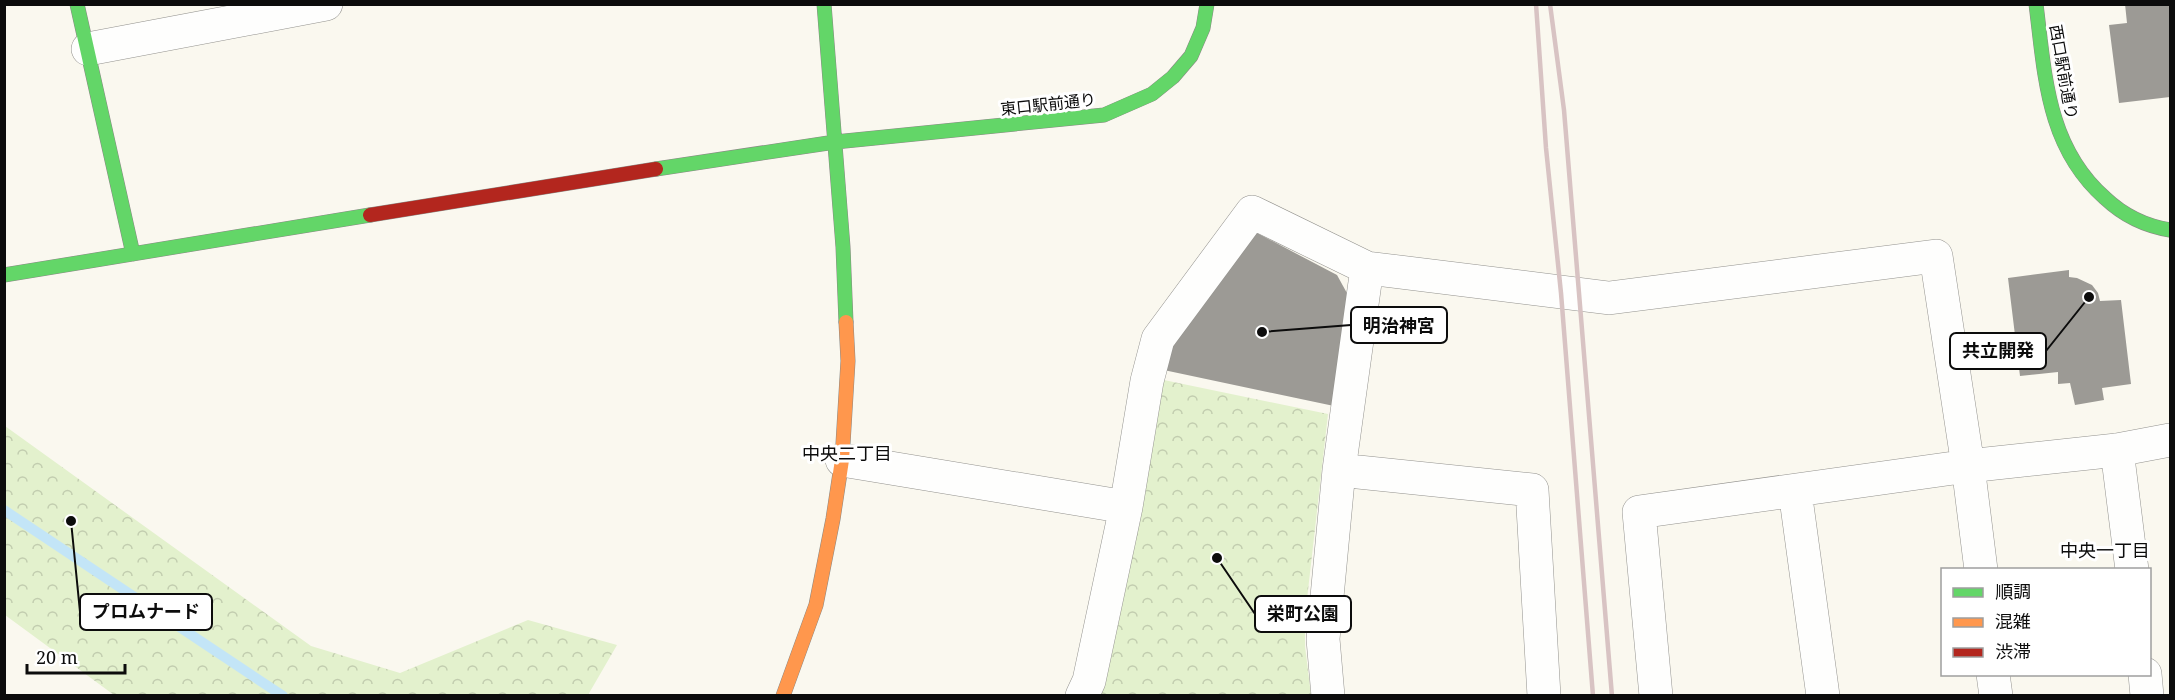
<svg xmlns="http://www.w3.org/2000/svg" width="2175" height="700" viewBox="0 0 2175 700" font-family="'Noto Serif','Noto Sans JP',serif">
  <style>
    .park { fill: url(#park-crowns) }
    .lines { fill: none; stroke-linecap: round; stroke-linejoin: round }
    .stream { stroke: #c3e5f7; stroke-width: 10 }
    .building { fill: #9c9a95 }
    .street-casing { stroke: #93928e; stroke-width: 34 }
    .fast-casing { stroke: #8a8985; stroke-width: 15 }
    .slow-casing { stroke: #8a8985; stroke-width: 15 }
    .jam-casing { stroke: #8a8985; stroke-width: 15 }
    .street { stroke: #fefefd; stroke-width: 33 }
    .fast { stroke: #63d668; stroke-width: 14 }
    .slow { stroke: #ff974d; stroke-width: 14 }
    .jam { stroke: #b3261e; stroke-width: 14 }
    .rail { stroke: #d8c3c3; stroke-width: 4.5 }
    .labels { text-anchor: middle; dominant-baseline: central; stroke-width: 6; stroke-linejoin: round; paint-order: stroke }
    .street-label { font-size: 16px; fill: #0c0c0c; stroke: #fff }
    .neighbourhood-label { font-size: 18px; fill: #0c0c0c; stroke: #fff }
    .leader { fill: none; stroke: #0c0c0c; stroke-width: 2 }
    .callout-dot { fill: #0c0c0c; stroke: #fff; stroke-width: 2 }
    .callout { fill: #fff; stroke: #0c0c0c; stroke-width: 2 }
    .callout-label { font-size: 18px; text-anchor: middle; font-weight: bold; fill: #0c0c0c }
  </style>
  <defs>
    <pattern id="park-crowns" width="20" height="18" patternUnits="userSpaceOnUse" patternTransform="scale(1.5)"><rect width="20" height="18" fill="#e3f1cd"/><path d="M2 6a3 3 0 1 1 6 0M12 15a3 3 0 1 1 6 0" fill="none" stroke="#c2cdaf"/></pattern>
  </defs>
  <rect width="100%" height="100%" fill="#faf8ef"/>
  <path class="park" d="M1159 379 1328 414 1305 617V646L1311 695 1088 696Z
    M5 426 311 646 400 673 528 620 617 645 588 695H114L5 615Z"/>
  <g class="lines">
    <path class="stream" d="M4 510 283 696"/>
  </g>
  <path class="building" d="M2125 4H2170V97L2119 103 2109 25 2127 23Z
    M1257 233 1337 275 1348 295 1334 406 1159 369 1234 241Z
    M2069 270V277L2077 278 2092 285 2098 293 2100 301 2121 300 2131 384 2102 388 2104 400 2075 405 2070 383 2058 384V372L2020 376 2008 278Z"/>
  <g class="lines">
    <g class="street-casing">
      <path id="street" d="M88 49 326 4
        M2117 450 2132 570
        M842 460 1126 507
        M1339 470 1532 490 1544 696
        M1795 491 1823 696
        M1993 674 1996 696
        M2145 674 2147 696
        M1082 696 1089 681 1126 507 1147 381 1158 339 1252 212 1367 268
        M1328 696 1323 639 1339 470 1367 268 1609 298 1936 256 1968 466 1981 570
        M1656 696 1639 512 1968 466 2117 450 2170 440"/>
    </g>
    <g class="fast-casing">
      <path id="fast" d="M77 4 133 254
        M824 4 843 247 846 322
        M2036 4C2045 76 2047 147 2105 198 2123 215 2145 226 2170 230
        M656 169 835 142 1104 115 1152 94 1173 77 1191 56 1203 28 1207 4
        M4 275 370 215"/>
    </g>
    <g class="slow-casing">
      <path id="slow" d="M783 696 816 605 833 519 842 460 848 361 846 322"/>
    </g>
    <g class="jam-casing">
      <path id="jam" d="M370 215 656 169"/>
    </g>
    <use href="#street" class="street"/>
    <use href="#fast" class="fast"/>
    <use href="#slow" class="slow"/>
    <use href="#jam" class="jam"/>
    <path class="rail" d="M1536 4 1546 148 1561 293 1593 696
      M1550 4 1564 110 1612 696"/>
  </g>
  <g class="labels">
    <g class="street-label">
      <text transform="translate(2064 72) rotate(80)">西口駅前通り</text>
      <text transform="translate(1048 104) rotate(-6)">東口駅前通り</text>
    </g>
    <g class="neighbourhood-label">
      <text x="847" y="453">中央二丁目</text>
      <text x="2105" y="550">中央一丁目</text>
    </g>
  </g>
  <path class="leader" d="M1262 332L1351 325M2089 297L2046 351M71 521L80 612M1217 558L1255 614"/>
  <g class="callout-dot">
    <circle cx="1262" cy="332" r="6"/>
    <circle cx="2089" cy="297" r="6"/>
    <circle cx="71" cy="521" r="6"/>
    <circle cx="1217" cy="558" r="6"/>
  </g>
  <g class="callout">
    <rect x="1351" y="307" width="96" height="36" rx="6"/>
    <rect x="1950" y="333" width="96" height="36" rx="6"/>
    <rect x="80" y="594" width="132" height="36" rx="6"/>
    <rect x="1255" y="596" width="96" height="36" rx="6"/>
  </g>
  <g class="callout-label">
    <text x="1399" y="332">明治神宮</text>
    <text x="1998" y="357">共立開発</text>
    <text x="146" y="618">プロムナード</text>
    <text x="1303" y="620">栄町公園</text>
  </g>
  <rect width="2175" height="700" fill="none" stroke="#0c0c0c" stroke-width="12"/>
  <rect x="1941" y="568" width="210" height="108" fill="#ffffff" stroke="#9e9e9e" stroke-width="1.5"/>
  <rect x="1953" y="588" width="30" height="9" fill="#63d668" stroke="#9e9e9e" stroke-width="1.5"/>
  <text x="1995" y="598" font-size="18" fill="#0c0c0c">順調</text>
  <rect x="1953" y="618" width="30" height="9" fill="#ff974d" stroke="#9e9e9e" stroke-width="1.5"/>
  <text x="1995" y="628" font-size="18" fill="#0c0c0c">混雑</text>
  <rect x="1953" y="648" width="30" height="9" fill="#b3261e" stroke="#9e9e9e" stroke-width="1.5"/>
  <text x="1995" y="658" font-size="18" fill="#0c0c0c">渋滞</text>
  <path d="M27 664v9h98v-9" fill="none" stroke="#0c0c0c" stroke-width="3"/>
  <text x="36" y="664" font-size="18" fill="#0c0c0c" stroke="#ffffff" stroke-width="4.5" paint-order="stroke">20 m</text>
</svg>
